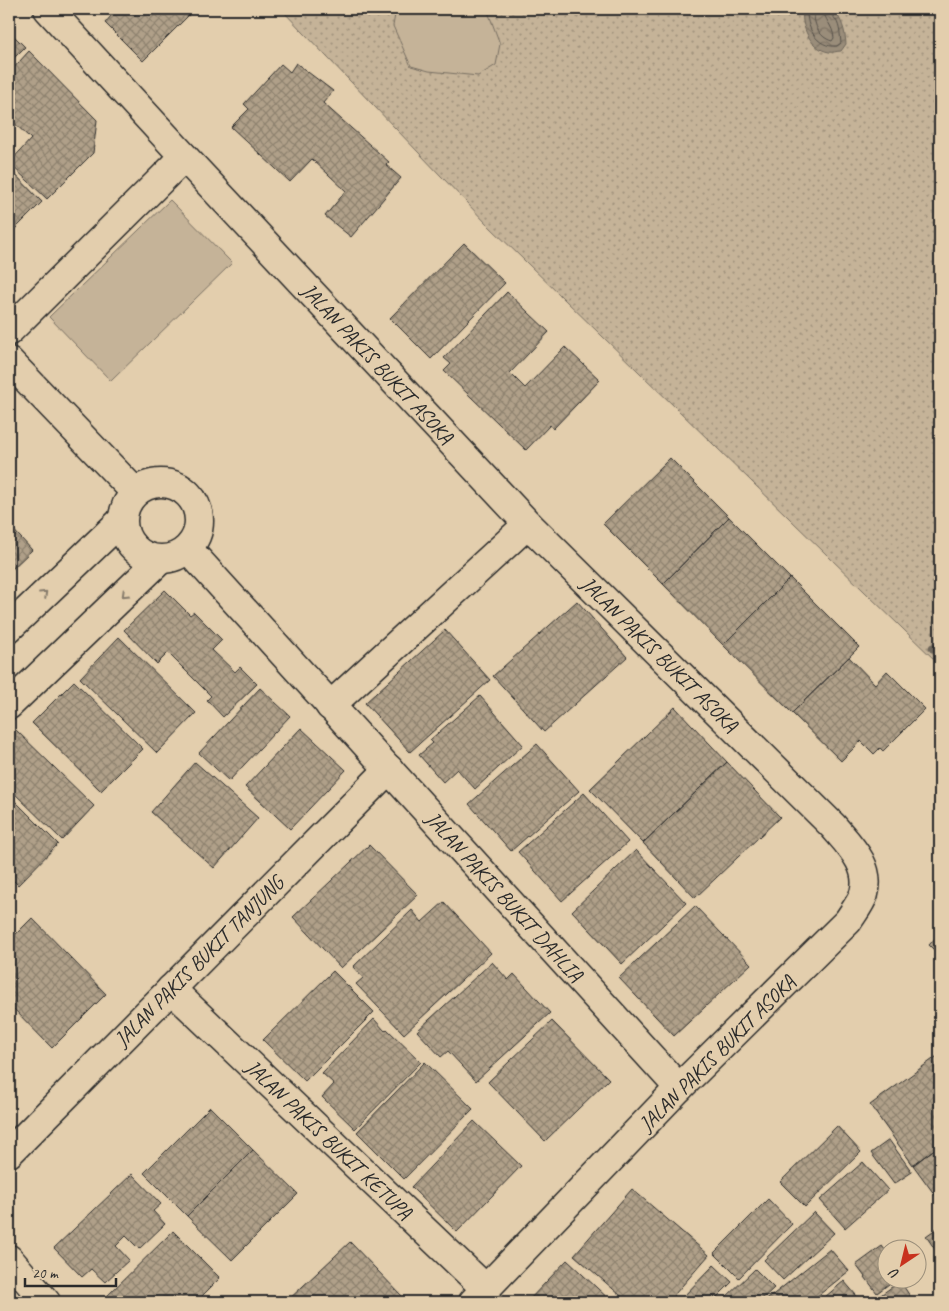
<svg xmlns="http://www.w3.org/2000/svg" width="949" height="1311" viewBox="0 0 949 1311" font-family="Caveat,sans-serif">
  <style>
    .grass { fill: url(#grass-dots); stroke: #786f62 }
    .pitch { fill: #c5b398; stroke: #786f62 }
    .water { fill: url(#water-waves); stroke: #6e665a }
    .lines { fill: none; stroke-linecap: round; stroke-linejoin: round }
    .shore { stroke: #57524b; stroke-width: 1 }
    .stream { stroke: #6e665a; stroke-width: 9 }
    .building { fill: url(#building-cross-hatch); stroke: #2b2b2b }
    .minor-casing { stroke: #2b2b2b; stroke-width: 31 }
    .minor { stroke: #e3cead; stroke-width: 28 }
    .oneway { stroke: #877c6c }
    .labels { text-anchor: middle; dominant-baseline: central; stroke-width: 4; stroke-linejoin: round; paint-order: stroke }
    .street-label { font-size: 21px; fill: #2b2b2b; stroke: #e3cead }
  </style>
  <defs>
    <pattern id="grass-dots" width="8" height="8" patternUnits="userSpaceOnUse" patternTransform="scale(1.25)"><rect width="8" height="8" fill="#c5b398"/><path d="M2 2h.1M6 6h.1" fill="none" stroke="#a0927c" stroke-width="1.8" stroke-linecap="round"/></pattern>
    <pattern id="water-waves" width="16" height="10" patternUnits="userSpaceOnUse" patternTransform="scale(1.25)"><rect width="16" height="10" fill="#9a8d7a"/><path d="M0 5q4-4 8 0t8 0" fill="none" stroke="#7e7364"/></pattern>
    <pattern id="building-cross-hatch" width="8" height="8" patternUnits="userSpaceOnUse" patternTransform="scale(1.25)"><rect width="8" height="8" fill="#b0a089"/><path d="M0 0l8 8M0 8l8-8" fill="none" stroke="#8f8370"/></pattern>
  </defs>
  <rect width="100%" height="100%" fill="#e3cead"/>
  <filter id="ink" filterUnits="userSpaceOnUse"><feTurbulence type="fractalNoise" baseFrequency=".02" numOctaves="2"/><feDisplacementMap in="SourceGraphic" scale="10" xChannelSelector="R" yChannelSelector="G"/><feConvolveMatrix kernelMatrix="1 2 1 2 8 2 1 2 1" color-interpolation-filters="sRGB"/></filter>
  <g filter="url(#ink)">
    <path class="grass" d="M281 9H940V665L488 225Z"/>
    <path class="pitch" d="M396 9H487L500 44 496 65 478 76 429 71 411 66 393 26Z
      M170 200 232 263 111 381 49 317Z"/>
    <path class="water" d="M803 9H833C842 20 845 30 846 44L841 51C837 51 832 53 829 52 810 49 800 25 803 9Z"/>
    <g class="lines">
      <path class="shore" d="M807 9C806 27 816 48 837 46L841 43C840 35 840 27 836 20 833 16 830 14 829 9
        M814 9C813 23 818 37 832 41L834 38C833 25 824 20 823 9"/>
      <path class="stream" d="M933 648H940"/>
    </g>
    <path class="building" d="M117 9H195L143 61 105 23Z
      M9 31 25 47 9 63Z
      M29 51 97 120 93 153 47 199 9 163 31 139 9 118V73Z
      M296 63 333 91 323 103 389 162 386 165 401 178 351 237 325 216 346 191 312 159 290 182 231 127 249 109 244 104 281 64 290 72Z
      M9 168 42 202 10 234 9 233Z
      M464 243 505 283 431 359 390 318Z
      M507 292 549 332 510 373 525 388 565 347 600 380 553 429 550 425 526 450 444 371 451 364 444 358Z
      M670 458 729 517 663 584 603 524Z
      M729 517 790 578 723 645 663 584Z
      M9 525 32 550 9 572Z
      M790 578 859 647 792 713 723 645Z
      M165 590 190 615 194 612 222 640 212 650 235 672 240 667 257 684 223 717 207 700 211 696 168 653 157 664 124 630Z
      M577 601 627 657 544 732 493 676Z
      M445 630 490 680 410 752 365 703Z
      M119 637 196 713 157 753 80 678Z
      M849 657 875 684 887 671 925 709 883 751 880 748 874 754 861 741 841 761 792 713Z
      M74 681 143 749 101 791 32 723Z
      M260 688 290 716 229 781 199 753Z
      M480 696 523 745 475 789 457 769 443 782 419 755 433 743 430 740Z
      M675 707 727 762 643 843 590 789Z
      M301 728 346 770 290 829 245 787Z
      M16 730 94 806 62 840 9 788V738Z
      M537 744 579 791 511 851 469 804Z
      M195 762 258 818 214 868 151 812Z
      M727 762 780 817 695 898 643 843Z
      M584 793 628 842 562 901 518 852Z
      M9 795 58 844 18 885 9 876Z
      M369 845 418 895 341 968 293 917Z
      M636 850 686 903 622 964 572 911Z
      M444 902 491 953 404 1034 356 984 363 978 353 967 412 910 422 922Z
      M695 906 751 964 674 1036 619 978Z
      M32 918 106 994 52 1048 9 1004V941Z
      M940 933V956L929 945Z
      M492 962 508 980 514 974 550 1013 476 1081 448 1051 441 1057 417 1031Z
      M333 971 374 1012 305 1081 263 1040Z
      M374 1019 385 1031 387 1029 421 1062 355 1129 322 1097 334 1084 322 1073Z
      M552 1021 609 1079 545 1141 488 1082Z
      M940 1054V1145L913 1165 870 1105Z
      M425 1062 473 1109 404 1179 357 1132Z
      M210 1107 253 1150 187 1216 144 1173Z
      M474 1121 521 1166 457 1232 411 1187Z
      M837 1126 861 1152 805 1207 780 1182Z
      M889 1140 912 1172 894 1184 871 1153Z
      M940 1145V1202L913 1165Z
      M253 1150 298 1194 232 1260 187 1216Z
      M863 1162 888 1190 845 1228 820 1200Z
      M132 1174 161 1204 153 1211 165 1224 139 1249 126 1236 116 1246 129 1260 105 1282 91 1269 82 1277 54 1248Z
      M632 1189 709 1255 668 1302H628L574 1255Z
      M768 1199 792 1224 739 1278 714 1253Z
      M814 1212 834 1233 783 1280 764 1260Z
      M940 1226V1257L926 1236Z
      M173 1231 220 1278 196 1302H101Z
      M350 1242 402 1296 396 1302H286Z
      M882 1246 886 1251V1278H897L877 1293 856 1265Z
      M830 1249 849 1271 810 1302H764Z
      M567 1260 612 1302H527Z
      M714 1265 732 1282 712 1302H681L679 1301Z
      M755 1269 774 1288 759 1302H721Z
      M844 1281 862 1302H819Z
      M900 1281 914 1302H882L878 1297Z"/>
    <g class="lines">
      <g class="minor-casing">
        <g id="minor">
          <path id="s1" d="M48 9 189 162 528 524 833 826C849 845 872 866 864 894 861 903 853 913 848 921L679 1088 473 1302"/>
          <path d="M9 331 184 157"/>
          <path d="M9 361 135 492"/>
          <circle cx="161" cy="521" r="38"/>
          <path id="s2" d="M188 549 679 1088"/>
          <path d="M9 628 122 520"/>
          <path d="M9 705 160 560"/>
          <path d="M330 706 528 524"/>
          <path id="s3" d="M171 989 486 1289"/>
          <path id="s4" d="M9 1153 389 769"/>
          <path d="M9 1259 46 1302"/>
        </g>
      </g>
      <use href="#minor" class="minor"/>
    </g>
    <defs><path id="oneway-chevron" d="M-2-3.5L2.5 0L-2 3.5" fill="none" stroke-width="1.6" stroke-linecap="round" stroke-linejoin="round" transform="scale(1.25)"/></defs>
    <g class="oneway">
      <use href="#oneway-chevron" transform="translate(44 594) rotate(-44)"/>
      <use href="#oneway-chevron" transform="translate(125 594) rotate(136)"/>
    </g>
  </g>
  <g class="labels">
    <g class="street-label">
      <text stroke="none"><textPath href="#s1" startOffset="484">JALAN PAKIS BUKIT ASOKA</textPath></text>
      <text stroke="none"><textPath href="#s1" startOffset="889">JALAN PAKIS BUKIT ASOKA</textPath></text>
      <text stroke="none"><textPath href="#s2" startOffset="470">JALAN PAKIS BUKIT DAHLIA</textPath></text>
      <text stroke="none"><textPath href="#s4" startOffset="270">JALAN PAKIS BUKIT TANJUNG</textPath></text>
      <text transform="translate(717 1053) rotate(-45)">JALAN PAKIS BUKIT ASOKA</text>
      <text stroke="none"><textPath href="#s3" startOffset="218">JALAN PAKIS BUKIT KETUPA</textPath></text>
    </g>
  </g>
  <rect width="949" height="1311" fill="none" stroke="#e3cead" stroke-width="30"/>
  <rect x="15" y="15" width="919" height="1281" fill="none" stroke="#2b2b2b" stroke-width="2" filter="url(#ink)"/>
  <g transform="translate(902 1264) rotate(215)"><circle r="24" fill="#e3cead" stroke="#998d79"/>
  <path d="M0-4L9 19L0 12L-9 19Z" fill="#c8321e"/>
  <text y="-8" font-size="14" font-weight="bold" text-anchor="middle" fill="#2b2b2b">U</text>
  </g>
  <path d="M25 1278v8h91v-8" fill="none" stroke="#2b2b2b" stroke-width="2.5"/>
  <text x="32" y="1278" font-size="15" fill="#2b2b2b" stroke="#e3cead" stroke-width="4" paint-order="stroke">20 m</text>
</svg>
